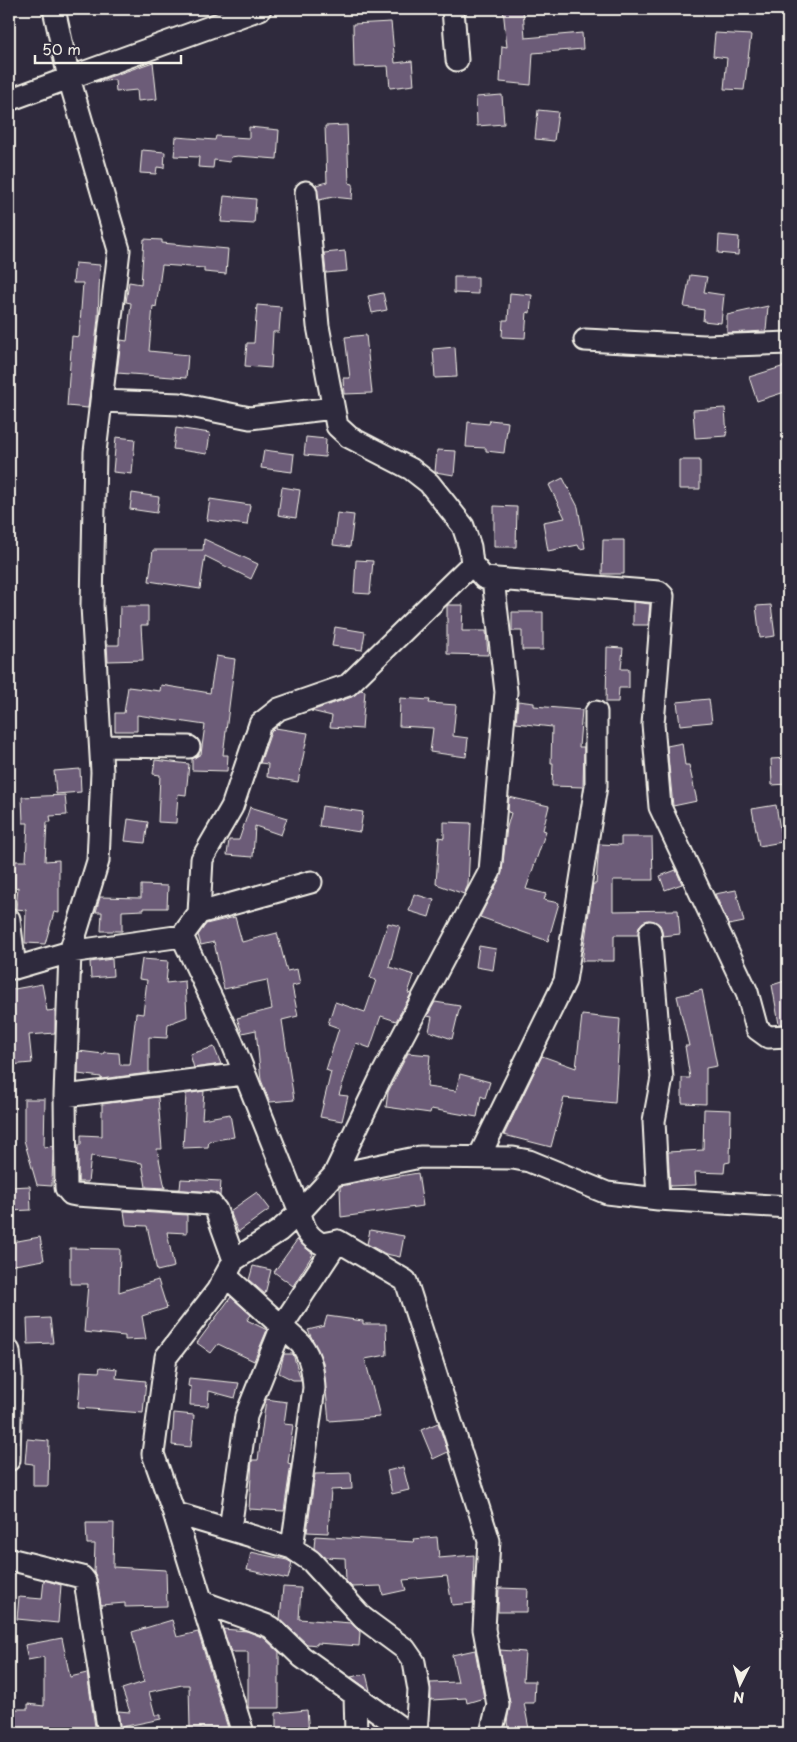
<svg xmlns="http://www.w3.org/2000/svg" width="797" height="1742" viewBox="0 0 797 1742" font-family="'Playpen Sans',sans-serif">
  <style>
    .building { fill: #6c5c78; stroke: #f4f1e8 }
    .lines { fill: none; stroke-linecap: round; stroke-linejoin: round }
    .minor-casing { stroke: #f4f1e8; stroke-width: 25 }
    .minor { stroke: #2f2a3d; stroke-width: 21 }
  </style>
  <rect width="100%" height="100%" fill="#2f2a3d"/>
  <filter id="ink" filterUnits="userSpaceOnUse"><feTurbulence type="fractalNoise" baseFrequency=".02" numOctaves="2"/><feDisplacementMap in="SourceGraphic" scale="10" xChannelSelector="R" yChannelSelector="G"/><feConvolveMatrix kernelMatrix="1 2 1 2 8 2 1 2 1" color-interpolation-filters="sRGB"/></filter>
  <g filter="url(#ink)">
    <path class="building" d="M503 9H523L525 38 582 33 583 49 533 53 531 85 500 82 502 46 507 47Z
      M391 22 395 63 412 61 414 85 390 88 388 66 354 67 353 24Z
      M715 33 751 35 744 90 724 89 727 58 713 56Z
      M153 62 157 99 138 101 137 90 116 92 115 80 95 82Z
      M502 95 504 124 477 126 476 97Z
      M538 110 558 112 554 141 535 139Z
      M347 125 349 183 353 184 352 199 333 197 319 200 316 185 327 182 325 126Z
      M249 127 279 130 277 159 238 156 231 157 230 162 214 160 213 168 198 167 199 157 174 156 176 137 215 140 216 136 249 138Z
      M142 150 165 152 164 168 157 167 156 174 140 173Z
      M224 196 256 199 254 224 221 222Z
      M719 235 739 237 738 255 718 253Z
      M144 239 162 240V243L228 249 226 274 204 272V268L162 265 156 307 153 306 149 351 188 355 186 378 117 373 121 340 127 341 131 303 126 302 129 282 141 284Z
      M345 251 347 271 326 273 324 253Z
      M75 263 100 265 98 318 88 408 67 406 72 336 79 337 83 283H73Z
      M690 275 707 277 704 292 724 295 721 323 703 321 704 310 684 307Z
      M454 277H478V294L454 293Z
      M383 293 387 310 372 313 368 296Z
      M510 293 532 295 530 313 527 312 525 338 502 337 503 320H508Z
      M257 305 281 307 279 332H273L271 368 245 366 247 343H254Z
      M768 306 766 331 727 333V315Z
      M366 335 372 393 344 394 343 378H350L345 337Z
      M455 347 457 377 435 378 433 349Z
      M788 365V391L757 401 749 377Z
      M725 408 727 436 695 438 693 410Z
      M490 420 508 422 504 453 486 451V448L466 447 468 422 489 424Z
      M176 428 210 433 207 454 173 449Z
      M116 437 135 439 132 474 113 472Z
      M306 437 326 439 325 457 304 455Z
      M264 450 294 454 292 472 261 468Z
      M437 450 456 451 454 475 435 472Z
      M679 460H700V489H679Z
      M563 478 578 507 585 548 580 549 578 545 548 551 543 522 565 518 549 485Z
      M282 487 300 490 296 518 278 515Z
      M132 493 159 497 157 513 130 509Z
      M210 499 250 505 247 525 207 520Z
      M494 506 517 507 516 547H494Z
      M337 513 354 515 350 547 333 545Z
      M204 539 258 564 251 579 205 556 200 589 149 581 153 550H203Z
      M603 540H624V574H602Z
      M356 560 373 561 370 594 354 593Z
      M633 602 650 604 648 625H633Z
      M447 605H463L462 631H486L488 655 447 654Z
      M771 605 775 636 760 638 756 606Z
      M120 606H148V625H141L143 660 108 661 107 645H119Z
      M512 612H543V650H522V631H512Z
      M335 627 365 632 362 650 332 646Z
      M607 647 623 648 621 669H629V688H619L618 702H606Z
      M216 656 235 659 223 755H228L227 771 192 770V759L201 754 205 725 137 715V731H115V713H124L128 687 160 691 161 685 210 693Z
      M360 690 365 691 362 729 330 727 332 716 311 711 352 697Z
      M400 698 430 700 429 703 456 705 453 736 468 738 466 757 430 752 433 728 399 726Z
      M709 699 712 722 680 725 677 702Z
      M518 701 534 703V706L582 710 579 747H584L583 787 552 786 553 763H551L552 727 516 723Z
      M275 728 308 733 298 782 267 777 268 764 260 763 271 732Z
      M682 743 685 765H689L697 801 673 806 667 746Z
      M788 758V784L772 785 771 759Z
      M155 760 189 764 186 795 178 794 176 823 158 822 160 775 153 774Z
      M80 769 81 792 56 794 54 771Z
      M65 795 67 815 50 816 51 822H47L45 861 59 860V913L54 912 45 944 25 943 26 910 16 909 18 887 15 888V861H26L28 823H23L22 797Z
      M509 797 549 806 543 830 546 831 526 889 546 894 544 900 559 903 548 941 480 917 502 872 507 827 511 813 508 812Z
      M776 805 782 842 759 846 752 809Z
      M322 806 363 812 360 832 319 826Z
      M250 807 287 818 281 835 255 826 253 857 227 855 229 840H239Z
      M128 819 148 822 145 843 125 841Z
      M444 822 471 823 468 885 464 894 436 884 439 837 444 838Z
      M621 837H652L653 880H613V911L678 910 680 934 663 936 660 925 648 920 639 926 638 935H614V961H582L593 884H596L599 844 621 845Z
      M676 870 682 884 665 890 660 876Z
      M141 885 168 886 167 908H144V910L122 911V931H101L102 912H96L100 897 141 898Z
      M736 890 744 922 729 925 715 894Z
      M414 894 434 900 429 917 409 911Z
      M235 917 242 942 277 933 287 971 297 969 300 984 292 986 298 1016 282 1020 294 1100 270 1102 261 1080 256 1030 242 1033 237 1018 272 1009 267 980 224 989 214 942 201 945 198 935 206 924Z
      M388 923 400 926 389 967 414 975 408 993 411 994 396 1021 381 1016 370 1048 356 1043 339 1095 348 1096 342 1121 320 1117 331 1072 326 1070 339 1028 328 1024 335 1002 365 1012 376 980 370 978Z
      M479 946 496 949 493 970 476 967Z
      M112 959 113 976 91 978 90 962Z
      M142 959 168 961 166 983 185 981 187 1017 168 1024 167 1038 149 1037V1073L101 1079V1077L78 1074 79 1051 103 1054 104 1052 119 1053 120 1065H130L136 1013 143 1014 147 980 139 979Z
      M788 980V1024H779L772 985Z
      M42 984 47 1011 55 1010V1033L29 1035 32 1063 9 1065V990Z
      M702 990 717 1066 706 1068V1104L682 1103V1078H690L685 1046H689L677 996Z
      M435 1002 460 1006 452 1039 429 1031 432 1017 427 1016Z
      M582 1015 620 1019 615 1103 564 1098 551 1147 504 1135 542 1056 576 1068Z
      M214 1047 221 1064 194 1068 190 1054Z
      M408 1053 430 1055 427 1087 456 1091 460 1074 490 1082 485 1098 481 1096 477 1117 431 1109 430 1113 386 1107 388 1092Z
      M204 1091 202 1119 230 1114 234 1137 209 1141 208 1147 183 1148 186 1094Z
      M158 1097 162 1149H157L165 1188 146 1187 142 1163 91 1156 88 1182H78V1145H81V1135L102 1136V1104Z
      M24 1099H45L44 1147 53 1146 52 1186 37 1185 24 1140Z
      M704 1109 731 1110 730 1162 725 1163 724 1173 695 1172 696 1185 670 1186 668 1152 703 1150Z
      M418 1173 423 1206 341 1217 340 1186Z
      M181 1179 221 1181 220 1196 212 1192 170 1189H180Z
      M30 1186 31 1210 9 1211V1187Z
      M257 1192 270 1209 238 1232 230 1211Z
      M124 1211 187 1215V1233L167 1232 174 1267 157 1271 147 1226 126 1225Z
      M370 1230 404 1236 400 1257 386 1254 367 1244Z
      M40 1237 44 1260 9 1266V1248H13L12 1242Z
      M297 1240 313 1254 293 1286 274 1272Z
      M70 1248 120 1249 119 1292 158 1280 167 1308 142 1316 146 1339 125 1340V1336L84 1332 88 1284H70Z
      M253 1266 271 1270 265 1294 249 1280Z
      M231 1297 251 1315 247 1320 267 1330 254 1361 218 1344 211 1353 197 1343Z
      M327 1316 363 1321V1324H386L387 1355 365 1359 380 1417 329 1421 323 1362 308 1330 324 1326Z
      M50 1318 53 1343 28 1344 27 1319Z
      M284 1354H293L301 1380H293L279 1373Z
      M100 1367 117 1369 116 1378 146 1381 143 1413 78 1408 81 1371 99 1372Z
      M189 1378 239 1383 235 1398 209 1391 208 1406 190 1405 191 1387 188 1386Z
      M266 1399 287 1402 284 1424 293 1425 288 1463 291 1464 284 1511 249 1509 252 1460H258Z
      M174 1413 194 1415 191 1447 172 1445Z
      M438 1423 448 1452 433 1459 421 1430Z
      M27 1439 49 1441 48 1486H33V1464L25 1463Z
      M403 1467 409 1490 392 1494 387 1471Z
      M351 1473 352 1489 331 1490 328 1533 307 1532 315 1474Z
      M86 1523H114L113 1567 166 1570 167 1606 125 1607V1603L101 1605 97 1579 94 1572 95 1544H87Z
      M315 1536 414 1542 413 1539 437 1537 439 1558 474 1555 473 1603 452 1605 447 1576 403 1580 406 1590 383 1595 381 1586 352 1587 346 1581 345 1558 324 1557 314 1548Z
      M251 1552 287 1560 292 1563 288 1579 247 1570Z
      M44 1580 61 1585 58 1623 17 1619 19 1597 42 1599Z
      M283 1587 301 1588 299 1619 351 1623 360 1632 359 1646 317 1643V1645L307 1644 280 1619Z
      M499 1588 528 1589 527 1612H498Z
      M172 1620 177 1637 198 1632 228 1728 190 1729 189 1685H182L149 1692 155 1715H161V1719L122 1727 121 1733 118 1711 130 1712 122 1689 144 1682 132 1632Z
      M223 1629 247 1631 264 1638 279 1652V1708H248V1652H231Z
      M62 1638 70 1677 87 1673 96 1733H9V1709H28V1704L44 1706V1657L28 1660 25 1645Z
      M475 1650 484 1698 467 1703 466 1698 431 1700 430 1683 458 1682 452 1655Z
      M500 1650 525 1652 523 1681H535L534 1703H524L529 1729 509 1733 507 1722 510 1703Z
      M366 1674 370 1690H369L351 1677Z
      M307 1710 309 1733H276V1713Z"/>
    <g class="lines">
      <g class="minor-casing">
        <path id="minor" d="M453 9 457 60
          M9 100 69 78 54 9
          M585 340 704 346 788 343
          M101 401 180 404 250 418 333 408
          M472 564 484 578 659 592 663 596 653 724 660 807 747 992 757 1029 768 1037 788 1036
          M102 746 189 747
          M199 913 311 882
          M9 919 15 968
          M650 932 662 1078 654 1121 658 1199
          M182 936 199 913 202 859 232 807 260 724 279 709 348 685 472 564 470 547 463 526 429 483 411 469 349 437 337 426 318 326 306 192
          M9 968H15L70 952 182 936 232 1042 300 1212C303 1227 307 1237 322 1244L338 1241 406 1281 489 1541 484 1629 498 1705 491 1733
          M65 1096 243 1074
          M479 1157 565 981 596 786V712
          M334 1175 382 1075 490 871 506 692 493 579
          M234 1260 216 1210 211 1204 76 1195 71 1194 66 1188 65 1096 70 952 98 861 102 772 92 606 95 452 119 250 69 78 260 9
          M226 1276 301 1344C311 1358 313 1371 314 1388L292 1548
          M9 1351 11 1375 9 1460
          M174 1513 292 1548 311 1561 363 1618 405 1649 414 1662 419 1690 416 1733
          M230 1529 246 1416 282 1326 338 1241
          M9 1559 82 1577 85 1581 109 1733
          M202 1602 271 1627 302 1657 408 1733
          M355 1695 356 1733
          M243 1733 174 1513 153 1454 166 1357 217 1291 234 1260 279 1231 300 1212 334 1175 420 1157 513 1158 529 1161 607 1193 658 1199 788 1207"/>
      </g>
      <use href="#minor" class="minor"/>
    </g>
  </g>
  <rect width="797" height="1742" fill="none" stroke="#2f2a3d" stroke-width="30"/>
  <rect x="15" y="15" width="767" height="1712" fill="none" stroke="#f4f1e8" stroke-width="2" filter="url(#ink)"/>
  <g transform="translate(740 1684) rotate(185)" stroke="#2f2a3d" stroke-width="4" paint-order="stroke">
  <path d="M0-4L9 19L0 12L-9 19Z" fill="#f4f1e8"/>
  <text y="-8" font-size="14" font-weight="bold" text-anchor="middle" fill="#f4f1e8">N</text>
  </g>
  <path d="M35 55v8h146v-8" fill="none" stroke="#f4f1e8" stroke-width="2.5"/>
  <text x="42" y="55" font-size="15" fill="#f4f1e8" stroke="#2f2a3d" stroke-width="4" paint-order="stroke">50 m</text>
</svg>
